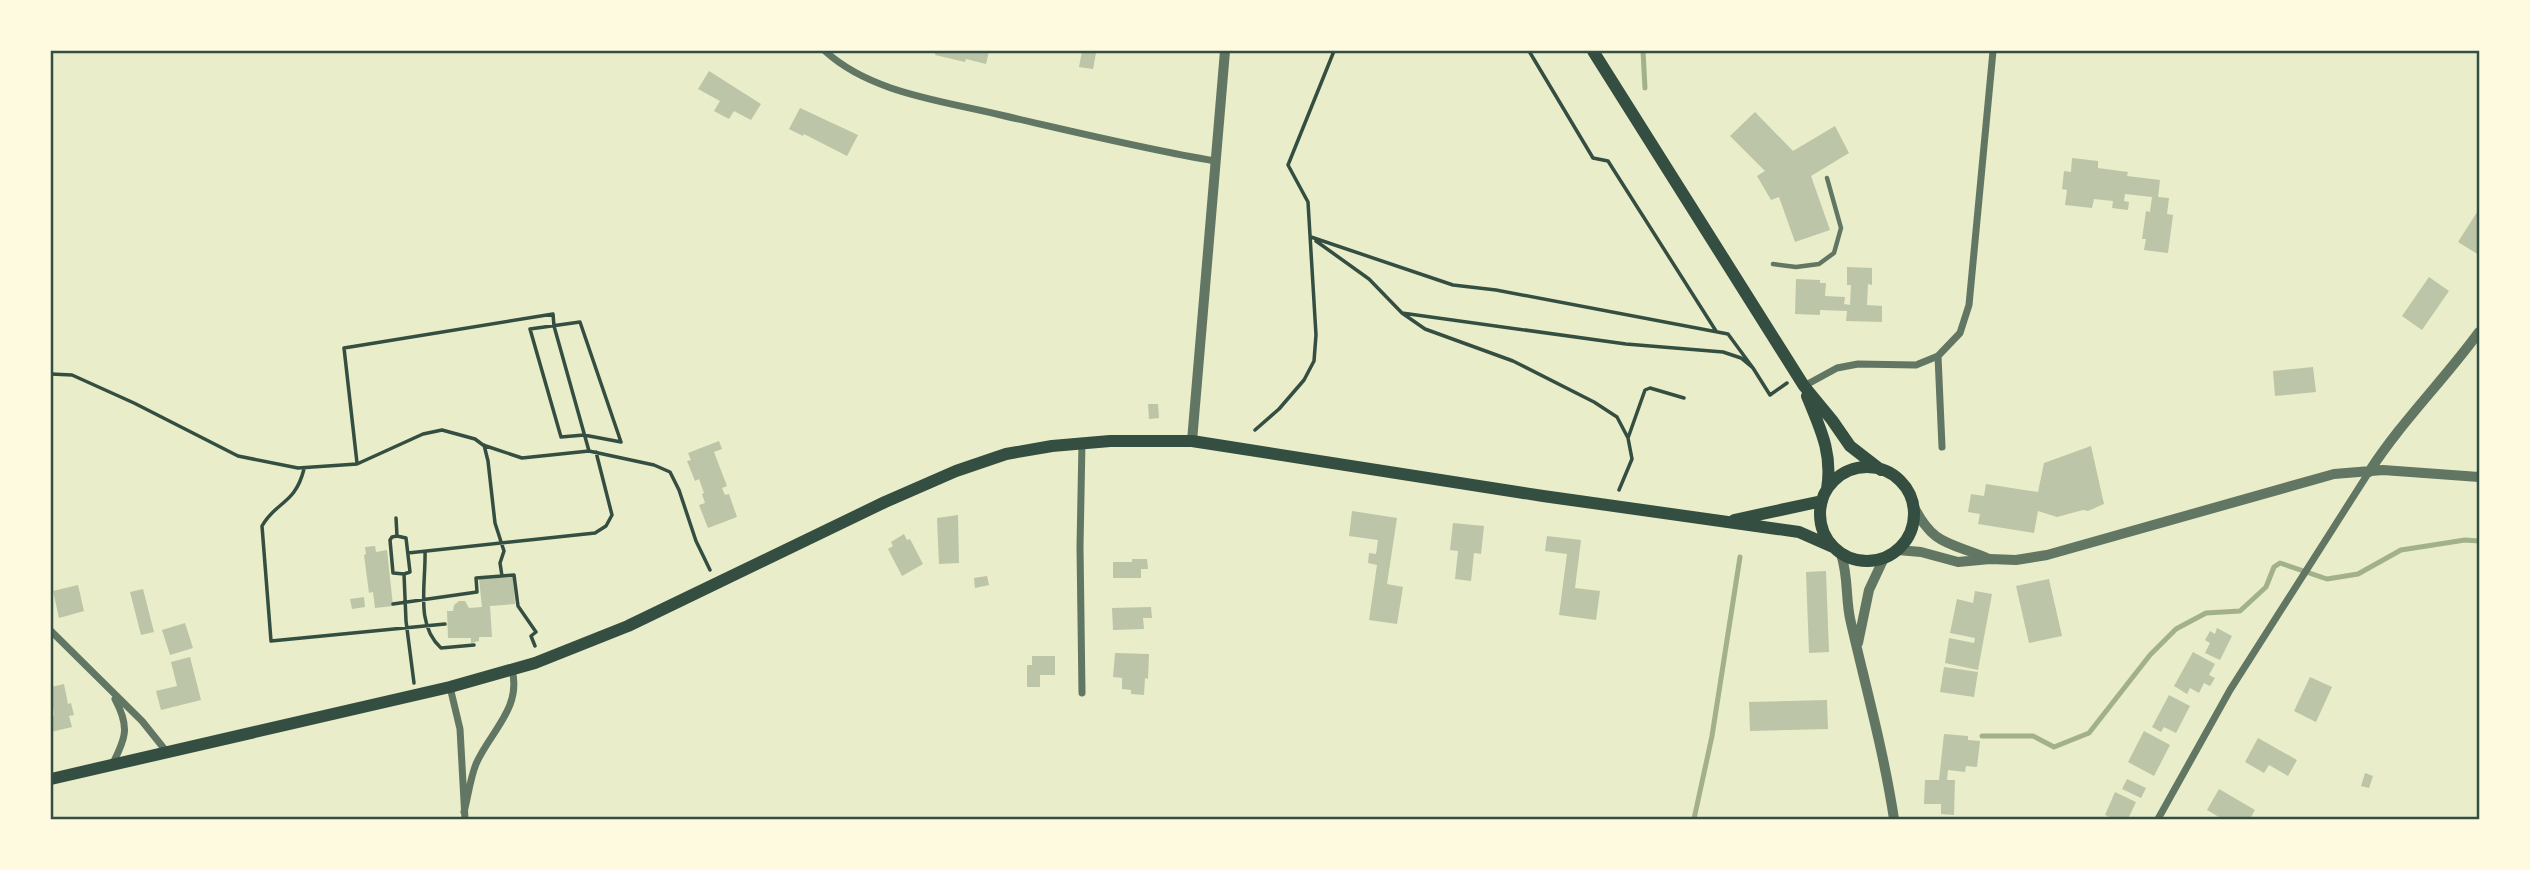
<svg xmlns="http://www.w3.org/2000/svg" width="2530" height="870" viewBox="0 0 2530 870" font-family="'Asap Condensed',sans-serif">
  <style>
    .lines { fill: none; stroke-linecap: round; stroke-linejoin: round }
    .stream { stroke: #a3b18a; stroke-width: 5 }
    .building { fill: #bcc5a7 }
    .path { stroke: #344e41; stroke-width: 3.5 }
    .service { stroke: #617663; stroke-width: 4.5 }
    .minor { stroke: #617663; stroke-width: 7 }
    .tertiary { stroke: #617663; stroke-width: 10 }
    .secondary { stroke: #344e41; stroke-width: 12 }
    .neatline { fill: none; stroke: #344e41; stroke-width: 2.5 }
  </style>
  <rect width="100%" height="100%" fill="#e9edc9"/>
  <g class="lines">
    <path class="stream" d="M1643 51 1645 88
      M1982 736H2033L2054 747 2089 733 2150 655 2176 629 2206 613 2240 611 2266 587 2274 567 2280 563 2327 579 2358 574 2401 550 2465 540 2479 541
      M1694 819 1712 736 1740 557"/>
  </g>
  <path class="building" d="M936 51H989L986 64 966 59 965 62 935 55Z
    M1082 51 1096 53 1093 69 1079 67Z
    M709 71 761 104 751 120 734 111 729 119 714 111 720 101 698 89Z
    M800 108 858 135 847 156 804 134 803 136 789 129Z
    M1755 112 1793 151 1835 126 1849 153 1811 176 1830 230 1795 242 1779 197 1771 200 1757 176 1765 171 1730 136Z
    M2072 158 2098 161V168L2128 172 2127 176 2160 180 2158 197 2169 198 2167 214 2173 215 2168 253 2144 250 2146 239H2142L2146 211 2150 212 2152 197 2125 194 2124 201 2129 202 2128 210 2112 208 2113 201 2094 199 2092 208 2065 205 2067 190 2062 189 2064 171 2071 172Z
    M2479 209V255L2458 242Z
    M1847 267 1872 268V285L1868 284 1867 305 1882 306V322L1846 321 1847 311 1820 310V315L1795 314 1796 279 1820 280V283H1826L1825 296 1845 297 1844 304 1850 305 1851 285H1847Z
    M2429 277 2449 291 2422 330 2402 316Z
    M2313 367 2316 392 2275 396 2273 371Z
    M1148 404H1158L1159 418 1149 419Z
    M719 441 722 449 714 452 727 486 722 488 725 495 729 494 737 517 708 528 699 505 705 503 702 494 704 493 699 479 695 481 687 461 691 460 688 453Z
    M2091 446 2104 504 2088 511 2083 510 2057 517 2038 511 2034 533 1978 524 1980 514 1968 512 1971 494 1984 496 1986 484 2038 492 2044 463Z
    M1352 511 1397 518 1387 584 1403 587 1397 624 1369 620 1377 565 1368 563 1369 553 1376 554 1378 540 1349 536Z
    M958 515 959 563 939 564 937 518Z
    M1453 523 1484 526 1481 554 1474 553 1471 581 1455 579 1458 551 1450 550Z
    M904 534 907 540 910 539 923 564 902 576 888 549 893 546 891 542Z
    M1547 536 1581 540 1575 588 1600 591 1596 620 1559 615 1567 554 1545 551Z
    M375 546 376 552 387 550 393 606 375 608 373 592 369 593 364 555 366 554 365 547Z
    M1132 559H1147L1148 569H1141V578H1113V562H1132Z
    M1826 571 1829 652 1809 653 1806 572Z
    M987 576 989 585 975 588 974 578Z
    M513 577 515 604 490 606 492 637H479V641L471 643V638H448L447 611H453L454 605 459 601H465L469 608 482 607 479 579Z
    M2049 579 2062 636 2029 643 2016 586Z
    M78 585 84 611 59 618 53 591Z
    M143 589 154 632 141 635 130 592Z
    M1975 591 1992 594 1978 670 1945 663 1949 638 1974 643 1975 638 1950 633 1957 599 1973 603Z
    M364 597 365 607 352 609 350 599Z
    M1151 607 1152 618H1143L1144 629 1113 630 1112 608Z
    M185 623 193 648 170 655 162 630Z
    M2217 628 2232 636 2220 660 2205 653 2210 643 2205 640 2210 631 2215 634Z
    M2193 652 2215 664 2209 675 2215 678 2210 686 2204 683 2199 693 2190 688 2187 694 2174 686Z
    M1115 653 1149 654 1148 679 1145 678 1144 695 1131 694V690L1122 689V678L1113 677Z
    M1032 656H1055V675H1040V687H1027V665H1032Z
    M190 657 201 700 161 710 156 691 177 686 171 662Z
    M1944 667 1978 672 1974 697 1940 692Z
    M2310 677 2332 687 2316 722 2294 711Z
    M64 684 68 704 71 703 74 715 69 716 72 727 51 732V716L54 715 51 687Z
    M2169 695 2190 706 2176 733 2164 727 2161 732 2152 727Z
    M1827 700 1828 729 1750 731 1749 702Z
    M2144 731 2170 745 2154 776 2128 762Z
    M1944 734 1968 736V740L1980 741 1977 767 1966 766 1965 772 1948 770 1947 780H1955L1954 815 1941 814V804H1924L1925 780H1939Z
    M2258 738 2297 760 2288 776 2269 765 2264 773 2245 762Z
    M2365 773 2373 776 2369 788 2361 786Z
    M2127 779 2146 788 2141 798 2122 789Z
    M2219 789 2255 810 2250 819H2218L2219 817 2207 810Z
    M2115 792 2136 802 2128 819H2114L2105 815Z"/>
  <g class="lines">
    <path class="path" d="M1529 51 1593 158 1608 161 1716 331
      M1311 237 1453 285 1496 290 1728 334 1753 368
      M1316 241 1369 279 1402 313 1425 329 1513 361 1594 402 1617 417 1628 438
      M1402 313 1626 344 1723 352 1741 358 1753 368 1770 395 1787 383
      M580 322 621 442 584 435 561 437 530 329Z
      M51 374 72 375 134 403 238 456 298 468 357 464 423 434 442 430 475 439 483 445 522 458 589 451 654 465 670 472 679 490 696 541 710 570
      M1255 430 1279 409 1304 380 1314 361 1316 335 1308 202 1288 165 1334 51
      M484 445 488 461 495 523 504 551 500 563 502 576 514 575 518 606 536 632 531 636 535 646
      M357 463 344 348 553 314 554 326 589 451
      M304 469C295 505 276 501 262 526L271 641 445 624
      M1619 490 1632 459 1628 438 1645 390 1650 388 1684 398
      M396 518 397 536 392 537 390 540 393 573 404 574 406 621 414 683
      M397 536 406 538 410 572 404 574
      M425 552C426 584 415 625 441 648L474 645
      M408 553 595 533 606 526 612 515 596 452
      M393 604 477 592 476 578 502 576"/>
    <path class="service" d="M1773 264 1796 267 1819 264 1834 253 1841 228 1827 178"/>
    <path class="minor" d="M825 51C872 94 945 101 1005 116 1075 132 1144 149 1215 161
      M1804 386 1837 368 1858 364 1916 365 1938 356
      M1082 442 1080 547 1082 693
      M1942 447 1938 356 1960 333 1969 305 1993 51
      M51 631 142 721 166 751
      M450 687 460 729 465 819
      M112 765C126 738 130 727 115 699
      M464 812C468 797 470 779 476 764 490 732 522 708 512 670
      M2158 819 2230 690 2369 472"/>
    <path class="tertiary" d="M1192 441 1225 51
      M2369 472C2401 422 2444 380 2479 332
      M1913 505C1933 546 1949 542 1987 558
      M1898 550 1921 552 1958 562 1990 559 2016 560 2047 555 2334 474 2383 470 2479 477
      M1841 554C1849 578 1845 600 1851 623 1866 688 1884 753 1894 819
      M1858 643 1869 590 1884 558"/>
    <path class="secondary" d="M1593 51 1804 386 1832 420 1850 446 1881 470
      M1807 396C1820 428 1833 453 1827 489
      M1820 514a47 47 0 1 1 94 0a47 47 0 1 1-94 0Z
      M1734 520 1822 501
      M51 779 450 687 535 663 628 626 885 502 956 471 1006 454 1052 446 1110 441H1192L1543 496 1799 532 1833 547"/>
  </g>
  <rect width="2530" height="870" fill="none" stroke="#fefae0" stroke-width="105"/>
  <rect x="52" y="52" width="2426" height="766" class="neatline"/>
</svg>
